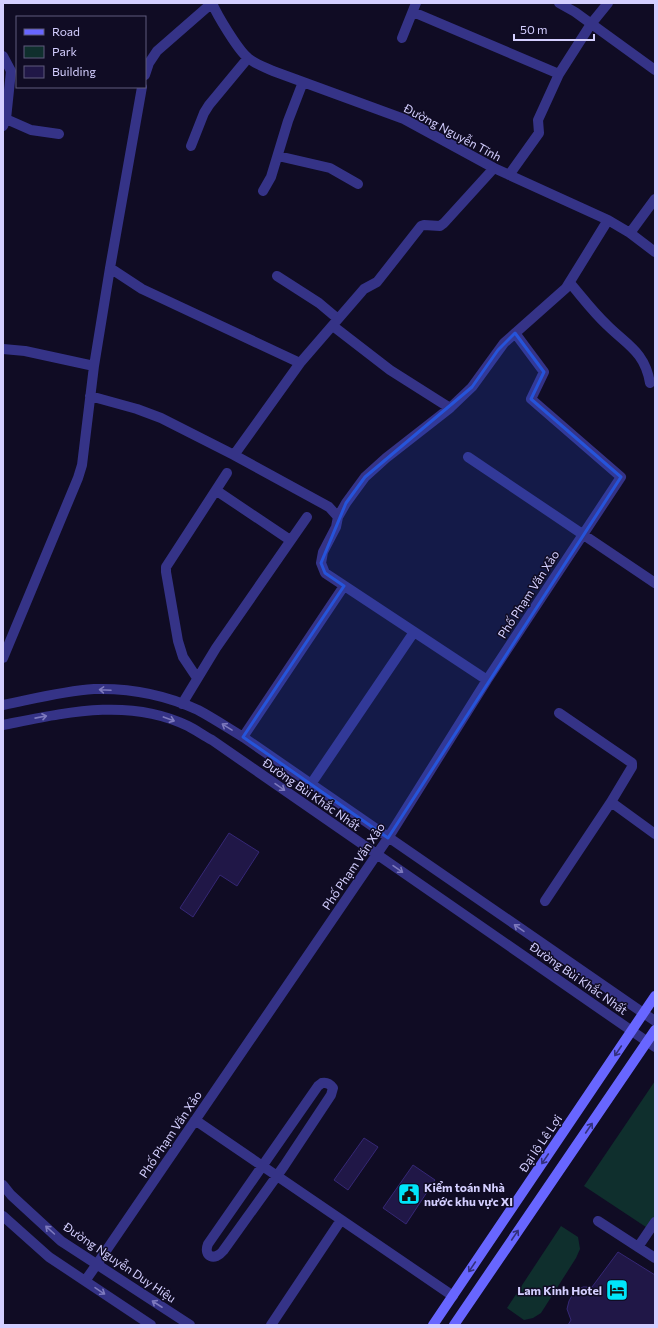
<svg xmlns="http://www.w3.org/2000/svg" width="658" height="1328" viewBox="0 0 658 1328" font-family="Commissioner,sans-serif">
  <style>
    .green { fill: #0f2f2d }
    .building { fill: #201747; stroke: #352775 }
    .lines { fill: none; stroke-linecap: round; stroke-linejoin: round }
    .minor { stroke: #353387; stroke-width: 10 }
    .tertiary { stroke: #353387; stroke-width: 10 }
    .secondary { stroke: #6866ff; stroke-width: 10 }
    .oneway { stroke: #7d79bd }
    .oneway2 { stroke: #33307c }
    .marked { fill: #2654da; fill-opacity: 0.2; stroke: #2654da; stroke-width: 3; stroke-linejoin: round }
    .labels { text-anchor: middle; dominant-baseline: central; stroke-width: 3; stroke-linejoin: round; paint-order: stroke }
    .street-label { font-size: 12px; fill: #d4cfff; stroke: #100c24 }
    .poi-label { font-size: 12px; font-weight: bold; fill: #d4cfff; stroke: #100c24; text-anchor: start }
  </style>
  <rect width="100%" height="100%" fill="#100c24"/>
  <path class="green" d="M655 1081V1233L584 1186Z
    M561 1226 578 1237 580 1249 576 1258 541 1313 533 1318 524 1320 507 1308Z"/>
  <path class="building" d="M229 833 259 852 237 886 220 875 193 917 180 908Z
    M364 1138 378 1147 348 1190 334 1180Z
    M413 1165 435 1180 406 1224 383 1208Z
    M618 1252 655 1275V1325H568L571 1320 567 1309 569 1301 574 1292 583 1287H592Z"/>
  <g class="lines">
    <path class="minor" d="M212 3C217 15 238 50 248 58 255 64 265 67 273 71L404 119 494 168 608 220 630 233 655 252
      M559 3 575 12 655 70
      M413 12 559 74
      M402 38 416 3
      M3 56 11 71 6 119 3 126
      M145 75 149 63 157 51 212 3
      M6 119 31 130 59 134
      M191 146 204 113 209 105 248 58
      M278 156 330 168 358 184
      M509 175 539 133 538 120 559 74 591 24 608 3
      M263 191 271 177 288 121 303 82
      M630 233 655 199
      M110 268 142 289 300 363
      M277 276 319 303 338 319
      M570 283C582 297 593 312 607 325 627 345 645 352 650 383
      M333 326 390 370 450 408
      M3 349 25 351 94 366
      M90 396 137 409 161 418 234 455 329 507 338 517 336 527 323 552 321 563 325 573 487 680
      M234 455 300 363 364 289 377 282 421 226 424 225 440 226 444 223 494 168
      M468 457 655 583
      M217 491 290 540
      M338 517 346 503 365 477 386 458 450 408 472 387 504 343 566 288 608 220
      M3 658 78 478 82 465 94 366 110 268 142 87
      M197 678 183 657 178 641 166 572V567L227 473
      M182 704 216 648 307 517
      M3 705C33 699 63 691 94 689 129 688 166 695 198 710 213 718 228 728 243 737L655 1021
      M559 713 632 763V767L611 802
      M3 725C64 713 129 697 188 726 196 730 204 736 212 740L655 1047
      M243 737 344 586
      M311 784 414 632
      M545 901 611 802 655 834
      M322 1083C327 1082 330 1084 333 1088L331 1095 284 1166 223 1251C215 1261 203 1257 208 1244L318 1086Z
      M195 1120 453 1296
      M598 1221 655 1258
      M638 1247 655 1222
      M97 1264 388 838 487 680 621 477 531 399 544 372 515 333
      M271 1325 341 1220"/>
    <path class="tertiary" d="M3 1185 11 1195 61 1241 190 1325
      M3 1216 49 1257 151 1325
      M85 1281 97 1264"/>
    <path class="secondary" d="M433 1325 655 996
      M454 1325 655 1030"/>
  </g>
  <defs><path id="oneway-shaft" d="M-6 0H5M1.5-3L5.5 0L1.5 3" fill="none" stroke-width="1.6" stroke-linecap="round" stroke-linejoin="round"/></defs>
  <g class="oneway">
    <use href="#oneway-shaft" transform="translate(105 690) rotate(-177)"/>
    <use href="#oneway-shaft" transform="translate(41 717) rotate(-11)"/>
    <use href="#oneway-shaft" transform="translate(169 719) rotate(20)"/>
    <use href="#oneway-shaft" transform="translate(227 727) rotate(-148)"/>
    <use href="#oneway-shaft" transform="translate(280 787) rotate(35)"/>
    <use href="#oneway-shaft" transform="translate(398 869) rotate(35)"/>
    <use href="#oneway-shaft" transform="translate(519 928) rotate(-145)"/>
    <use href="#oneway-shaft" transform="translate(50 1230) rotate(-138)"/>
    <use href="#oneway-shaft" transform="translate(100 1291) rotate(34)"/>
    <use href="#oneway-shaft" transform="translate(157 1304) rotate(-147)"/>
  </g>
  <g class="oneway2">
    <use href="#oneway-shaft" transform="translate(618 1051) rotate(124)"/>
    <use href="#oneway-shaft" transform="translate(589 1128) rotate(-56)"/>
    <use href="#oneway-shaft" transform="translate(545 1159) rotate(124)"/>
    <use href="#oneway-shaft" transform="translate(515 1235) rotate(-56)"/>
    <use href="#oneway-shaft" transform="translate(472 1267) rotate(124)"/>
  </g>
  <path class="marked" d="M515 333 544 372 531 399 621 477 388 838 243 737 344 586 325 573 321 563 346 503 365 477 472 387 498 350Z"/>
  <defs>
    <g id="civic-square" transform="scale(1.15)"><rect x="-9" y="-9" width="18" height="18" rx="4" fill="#00e5fa" stroke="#100c24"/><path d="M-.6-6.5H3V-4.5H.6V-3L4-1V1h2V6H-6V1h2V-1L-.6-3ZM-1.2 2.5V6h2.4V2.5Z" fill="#111"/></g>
    <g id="hotel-square" transform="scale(1.15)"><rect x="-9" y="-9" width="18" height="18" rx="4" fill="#00e5fa" stroke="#100c24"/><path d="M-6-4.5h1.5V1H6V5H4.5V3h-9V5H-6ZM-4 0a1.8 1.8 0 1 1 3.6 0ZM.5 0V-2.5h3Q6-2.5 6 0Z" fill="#111"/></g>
  </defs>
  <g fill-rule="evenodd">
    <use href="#civic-square" x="409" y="1194"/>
    <use href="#hotel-square" x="617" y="1290"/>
  </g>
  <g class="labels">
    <g class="street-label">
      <text transform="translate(453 132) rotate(28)">Đường Nguyễn Tĩnh</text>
      <text transform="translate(528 594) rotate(-57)">Phố Phạm Văn Xảo</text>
      <text transform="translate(312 794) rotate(35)">Đường Bùi Khắc Nhất</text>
      <text transform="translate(353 866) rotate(-56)">Phố Phạm Văn Xảo</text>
      <text transform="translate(579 978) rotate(35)">Đường Bùi Khắc Nhất</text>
      <text transform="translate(170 1134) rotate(-56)">Phố Phạm Văn Xảo</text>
      <text transform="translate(540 1143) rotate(-56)">Đại lộ Lê Lợi</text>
      <text transform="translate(120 1262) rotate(34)">Đường Nguyễn Duy Hiệu</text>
    </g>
    <g class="poi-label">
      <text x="424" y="1187">Kiểm toán Nhà<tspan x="424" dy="14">nước khu vực XI</tspan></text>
      <text x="602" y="1290" text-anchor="end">Lam Kinh Hotel</text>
    </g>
  </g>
  <rect width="658" height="1328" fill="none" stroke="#d4cfff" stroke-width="8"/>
  <rect x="16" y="16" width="130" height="72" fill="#100c24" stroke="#5e5a7c"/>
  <rect x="24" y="29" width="20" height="6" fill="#6866ff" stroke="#5e5a7c"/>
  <text x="52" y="36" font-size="12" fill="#d4cfff">Road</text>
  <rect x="24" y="46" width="20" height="12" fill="#0f2f2d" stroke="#5e5a7c"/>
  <text x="52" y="56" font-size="12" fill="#d4cfff">Park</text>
  <rect x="24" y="66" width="20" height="12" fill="#201747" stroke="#5e5a7c"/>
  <text x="52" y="76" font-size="12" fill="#d4cfff">Building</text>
  <path d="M514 34v6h80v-6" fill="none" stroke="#d4cfff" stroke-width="2"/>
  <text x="520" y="34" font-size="12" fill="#d4cfff" stroke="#100c24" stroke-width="3" paint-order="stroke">50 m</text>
</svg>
